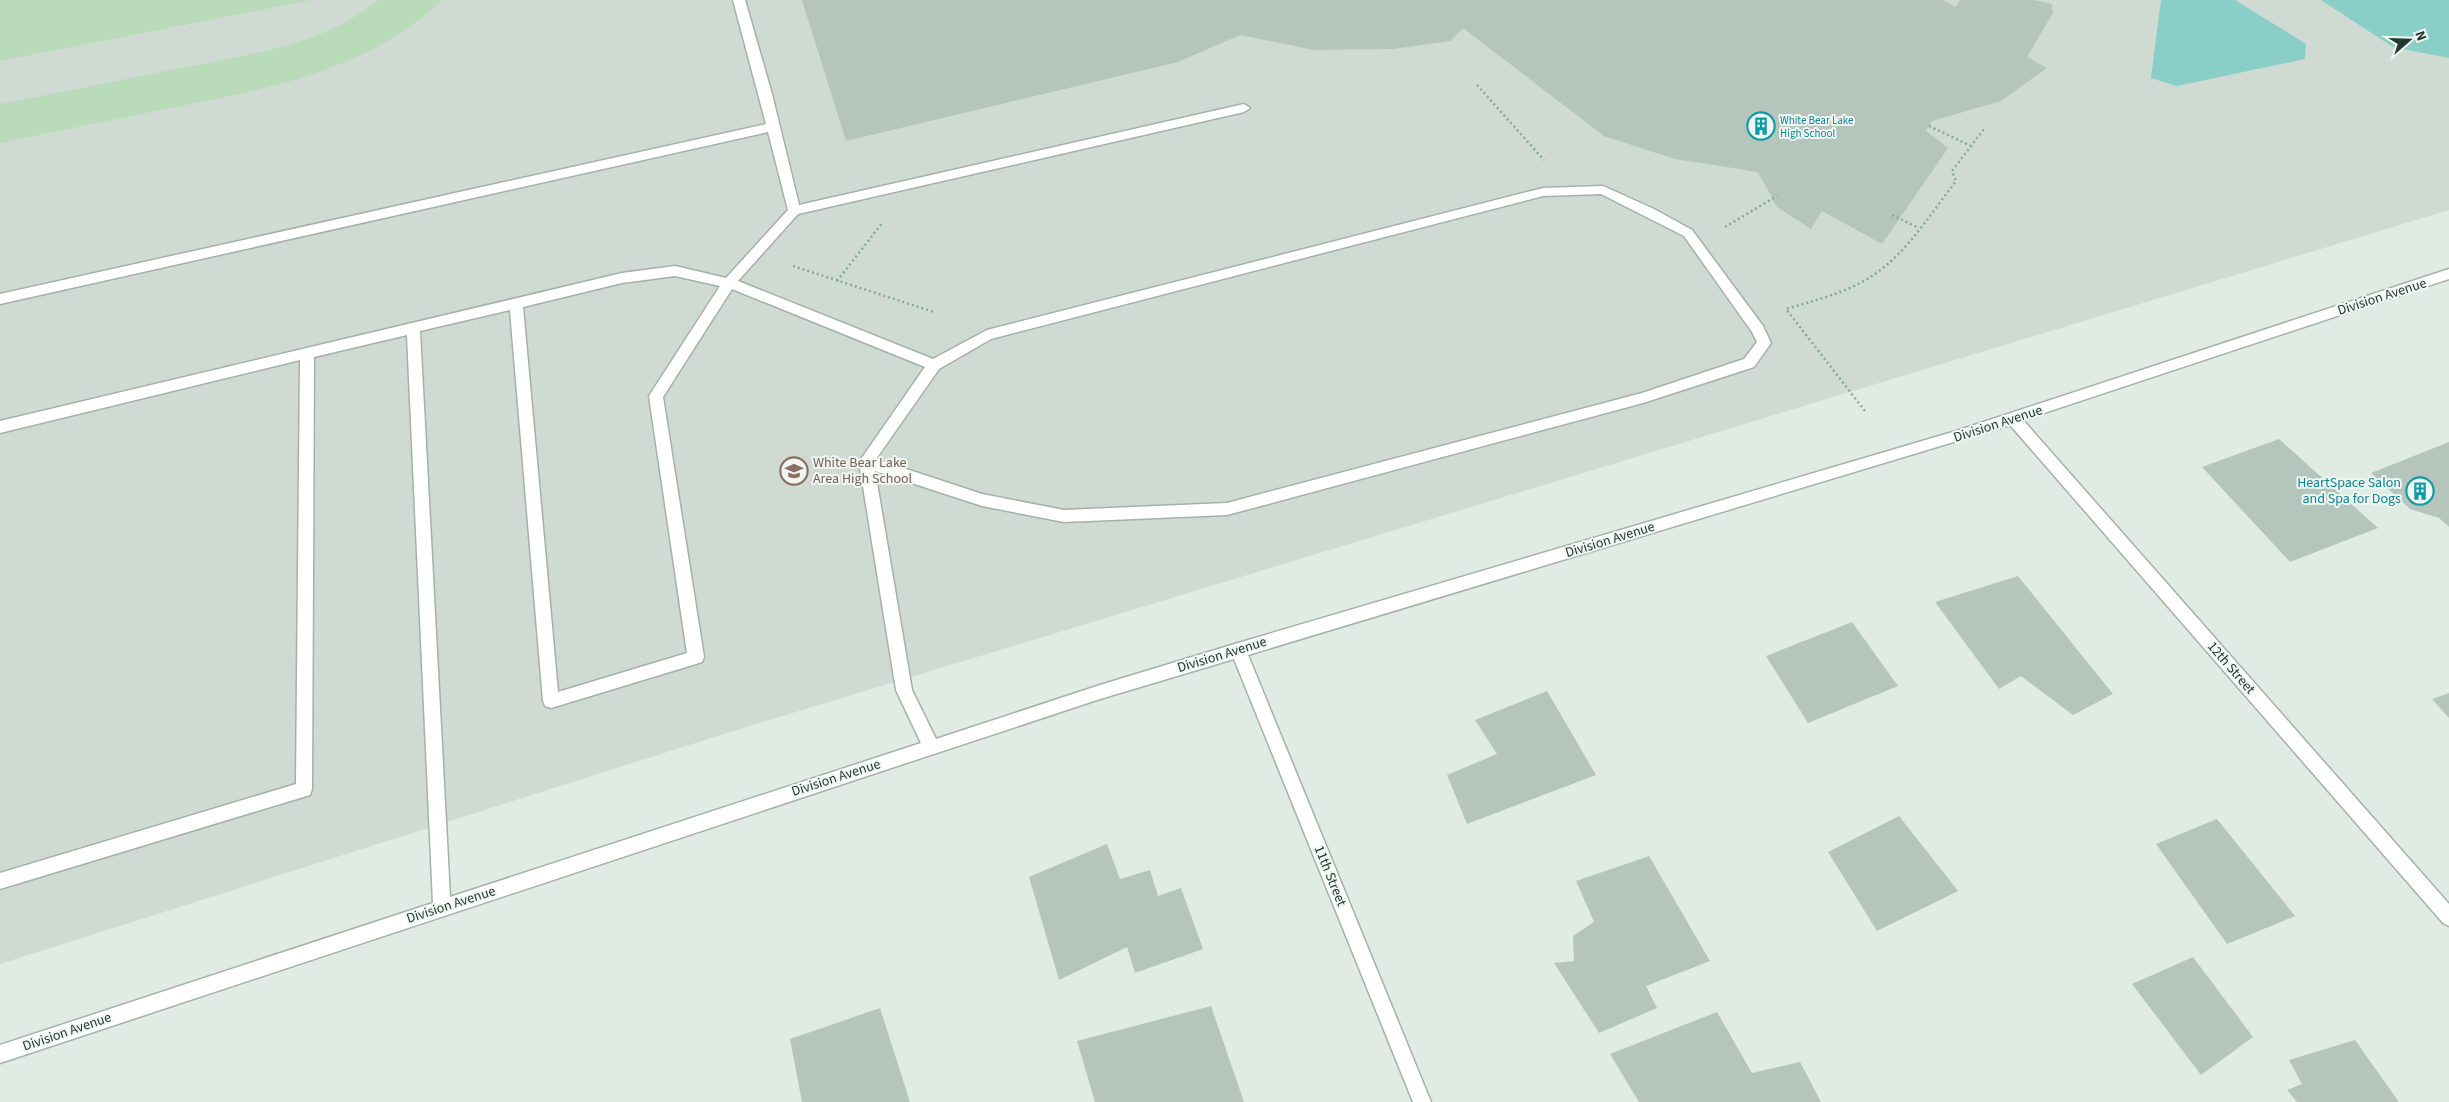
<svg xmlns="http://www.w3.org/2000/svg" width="2449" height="1102" viewBox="0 0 2449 1102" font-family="'Source Sans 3',sans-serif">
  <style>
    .built { fill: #cedad2 }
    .green { fill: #b9dbba }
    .water { fill: #89cfc8 }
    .building { fill: #b6c5bc }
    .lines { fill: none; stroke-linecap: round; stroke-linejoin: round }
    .minor-casing { stroke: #a3b2a9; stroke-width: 3 }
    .path { stroke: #81ad95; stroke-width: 2.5; stroke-dasharray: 2 3; stroke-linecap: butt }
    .minor { fill: #fff; fill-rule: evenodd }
    .labels { text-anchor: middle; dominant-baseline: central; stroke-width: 4; stroke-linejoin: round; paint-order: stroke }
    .far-culture-label { font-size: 11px; fill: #0d838f; stroke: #f0f7f2; text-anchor: start }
    .street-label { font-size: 14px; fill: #213a2e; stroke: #f0f7f2 }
    .education-label { font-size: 14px; fill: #785e54; stroke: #f0f7f2; text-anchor: start }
    .culture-label { font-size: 14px; fill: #0d838f; stroke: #f0f7f2; text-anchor: end }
  </style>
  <rect width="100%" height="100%" fill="#e0ebe3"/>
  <path class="built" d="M0 0H2449V210L727 733 0 964Z"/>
  <path class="green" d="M0 0H311L0 61Z
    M378 0H442C369 70 271 88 175 107 117 119 58 131 0 143V104C58 93 117 81 175 69 245 55 322 47 378 0Z"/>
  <path class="water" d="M2161 0H2235L2306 44 2305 59 2177 86 2151 78Z
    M2321 0H2449V58L2393 47Z"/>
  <path class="building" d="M802 0H1943L1956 7 1960 0H2034L2052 4 2053 13 2027 57 2047 68 2001 101 1932 121 1926 131 1948 148 1882 244 1822 211 1811 229 1777 207 1758 172 1675 159 1604 136 1463 28 1450 41 1393 49 1314 50 1240 35 1178 62 846 141Z
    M2279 439 2378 528 2290 562 2202 467Z
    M2449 442V527L2439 518 2410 509 2371 473Z
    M2018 576 2113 694 2073 715 2021 676 1999 689 1935 602Z
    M1852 622 1898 686 1808 723 1766 656Z
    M1547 691 1596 775 1467 824 1447 775 1497 754 1475 720Z
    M2449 693V718L2432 699Z
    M1899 816 1958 891 1877 931 1828 852Z
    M2217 819 2295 916 2227 944 2156 844Z
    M1107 844 1120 879 1150 870 1158 896 1181 888 1203 949 1135 973 1127 947 1059 980 1029 877Z
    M1649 856 1710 961 1646 986 1657 1008 1599 1033 1554 963 1574 961 1573 936 1594 922 1576 881Z
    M2193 957 2253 1037 2201 1075 2132 984Z
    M1211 1006 1244 1102H1095L1077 1041Z
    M880 1008 910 1102H802L790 1039Z
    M1717 1012 1752 1073 1800 1062 1821 1102H1639L1610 1054Z
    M2355 1040 2399 1102H2297L2287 1090 2302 1084 2289 1060Z"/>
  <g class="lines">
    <g class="minor-casing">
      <path id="minor" d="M733 0H745L772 94 799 205 1244 104 1250 108 1244 112 798 214 738 281 933 359 987 330 1543 188 1603 186 1654 209 1692 230 1763 326 1771 343 1754 367 1643 403 1227 515 1064 522 982 506 875 471 912 690 936 739 1100 685 1238 643 1956 431 2449 269V279L2023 420 2449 904V926L2443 923 2010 425 1248 655 1431 1102H1413L1234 659 1100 699 0 1063V1045L433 903 407 335 314 357 312 789 310 795 0 889V873L296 784 300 360 0 433V421L622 273 675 266 726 278 788 210 768 132 0 304V294L766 124ZM1601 194 1684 236 1752 332 1757 342 1744 359 1642 393 1227 503 1064 510 982 494 876 459 939 369 991 339 1543 196ZM675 276 720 286 649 396 687 653 558 692 523 307 622 283ZM732 289 925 367 859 462 896 690 921 743 450 897 420 331 510 310 543 701 545 706 551 708 696 664 702 662 704 657 663 397Z"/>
    </g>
    <path class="path" d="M1477 85 1544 160
      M1929 126 1971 146
      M1892 215 1919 228
      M1725 227 1777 196
      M793 266 934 312
      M837 281 883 222
      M1865 411 1786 309C1812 301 1838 295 1862 282 1903 260 1928 217 1956 181L1952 171 1984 129"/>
    <use href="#minor" class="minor"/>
  </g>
  <defs>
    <g id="building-ring" transform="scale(1.4375)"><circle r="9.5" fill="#f0f7f2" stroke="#0f9aa8" stroke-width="1.5"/><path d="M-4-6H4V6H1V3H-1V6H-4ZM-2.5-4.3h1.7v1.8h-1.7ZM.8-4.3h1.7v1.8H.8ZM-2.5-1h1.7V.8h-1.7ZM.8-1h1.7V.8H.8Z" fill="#0f9aa8"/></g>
    <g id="school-ring" transform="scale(1.4375)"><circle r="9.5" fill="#f0f7f2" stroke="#8d6e63" stroke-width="1.5"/><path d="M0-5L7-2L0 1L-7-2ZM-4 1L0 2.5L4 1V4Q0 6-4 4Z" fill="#8d6e63"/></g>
  </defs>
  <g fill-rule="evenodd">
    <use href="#building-ring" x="1761" y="126"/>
    <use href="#school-ring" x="794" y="471"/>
    <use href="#building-ring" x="2420" y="491"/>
  </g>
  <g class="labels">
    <g class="far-culture-label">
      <text x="1780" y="120">White Bear Lake<tspan x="1780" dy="13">High School</tspan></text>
    </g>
    <g class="street-label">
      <text transform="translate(2382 297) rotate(-18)">Division Avenue</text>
      <text transform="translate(1998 424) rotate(-18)">Division Avenue</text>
      <text transform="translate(1610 540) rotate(-17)">Division Avenue</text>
      <text transform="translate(1222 655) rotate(-17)">Division Avenue</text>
      <text transform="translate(2231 668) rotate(49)">12th Street</text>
      <text transform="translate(836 778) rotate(-18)">Division Avenue</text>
      <text transform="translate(1330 876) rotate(68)">11th Street</text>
      <text transform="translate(451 905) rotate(-18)">Division Avenue</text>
      <text transform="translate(67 1032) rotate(-19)">Division Avenue</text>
    </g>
    <g class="education-label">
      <text x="813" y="463">White Bear Lake<tspan x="813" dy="16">Area High School</tspan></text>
    </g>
    <g class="culture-label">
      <text x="2401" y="483">HeartSpace Salon<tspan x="2401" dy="16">and Spa for Dogs</tspan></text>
    </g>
  </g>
  <g transform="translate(2409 40) rotate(70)" stroke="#f0f7f2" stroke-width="4" paint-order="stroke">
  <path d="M0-4L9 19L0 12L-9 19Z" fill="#213a2e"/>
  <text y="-8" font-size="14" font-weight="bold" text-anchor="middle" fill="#213a2e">N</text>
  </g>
</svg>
